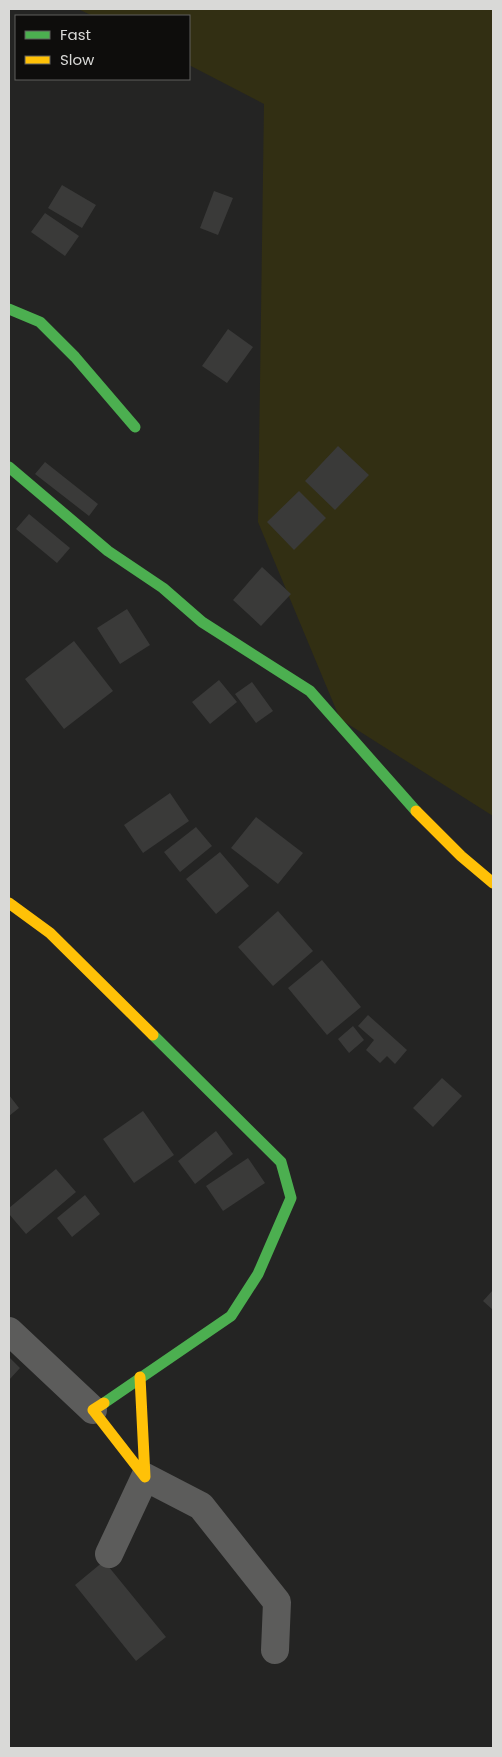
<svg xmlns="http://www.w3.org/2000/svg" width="502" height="1757" viewBox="0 0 502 1757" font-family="Poppins,sans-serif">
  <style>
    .green { fill: #322f13 }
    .building { fill: #3a3a39 }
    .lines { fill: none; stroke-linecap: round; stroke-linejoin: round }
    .street { stroke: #5c5c5b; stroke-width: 28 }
    .fast { stroke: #4caf50; stroke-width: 11 }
    .slow { stroke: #ffc107; stroke-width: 11 }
  </style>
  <rect width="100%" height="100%" fill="#242423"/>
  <path class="green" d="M78 9H493V816L340 719 258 522 264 104 189 65V16H93Z"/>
  <path class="building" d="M62 185 96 205 82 228 48 208Z
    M214 191 233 198 218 235 200 228Z
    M45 213 79 236 65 256 31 232Z
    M228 329 253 347 227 383 202 366Z
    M338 446 369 475 335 510 305 481Z
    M45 462 98 504 89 516 35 474Z
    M299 491 326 518 294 550 267 522Z
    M29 514 70 548 57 563 16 529Z
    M262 567 291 594 261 626 233 600Z
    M127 609 150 645 120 664 97 628Z
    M74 641 113 691 64 729 25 679Z
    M219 680 237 702 210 724 192 702Z
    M252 682 273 711 256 723 235 694Z
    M170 793 189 821 143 853 124 825Z
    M256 817 303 853 278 884 231 848Z
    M196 827 212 846 180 872 164 852Z
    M220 852 249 886 216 914 186 879Z
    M278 911 313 951 273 986 238 947Z
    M322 960 361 1007 327 1035 288 988Z
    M368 1015 407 1050 395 1064 387 1056 380 1063 366 1050 374 1040 358 1026Z
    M353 1026 364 1040 349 1053 338 1039Z
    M442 1078 462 1096 433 1127 413 1108Z
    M9 1095 19 1108 9 1116Z
    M143 1111 174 1155 134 1183 103 1139Z
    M216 1131 233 1154 195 1184 178 1161Z
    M248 1158 265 1183 223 1211 206 1186Z
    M56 1169 76 1192 26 1234 9 1214V1208Z
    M85 1195 100 1214 72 1237 57 1218Z
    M493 1290V1310L483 1301Z
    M9 1357 20 1368 9 1380Z
    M104 1561 166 1637 136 1661 75 1585Z"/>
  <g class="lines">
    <path class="street" d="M9 1331 93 1410
      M109 1554 145 1477 201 1506 277 1602 275 1650"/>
    <path class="fast" d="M9 309 40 322 75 357 135 427
      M9 467 108 551 163 588 202 622 310 691 416 811
      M104 1403 231 1316 258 1274 291 1198 281 1162 153 1035"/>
    <path class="slow" d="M416 811 461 856 493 883
      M9 903 50 933 153 1035
      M104 1403 93 1410 145 1477 140 1377"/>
  </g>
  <rect width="502" height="1757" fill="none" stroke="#d9d9d7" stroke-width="20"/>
  <rect x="15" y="15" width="175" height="65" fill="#0e0d0c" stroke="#5f5f5d"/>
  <rect x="25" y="31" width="25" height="8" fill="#4caf50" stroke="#5f5f5d"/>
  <text x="60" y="40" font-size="15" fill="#d9d9d7">Fast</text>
  <rect x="25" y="56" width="25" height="8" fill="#ffc107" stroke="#5f5f5d"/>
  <text x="60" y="65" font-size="15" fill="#d9d9d7">Slow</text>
</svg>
